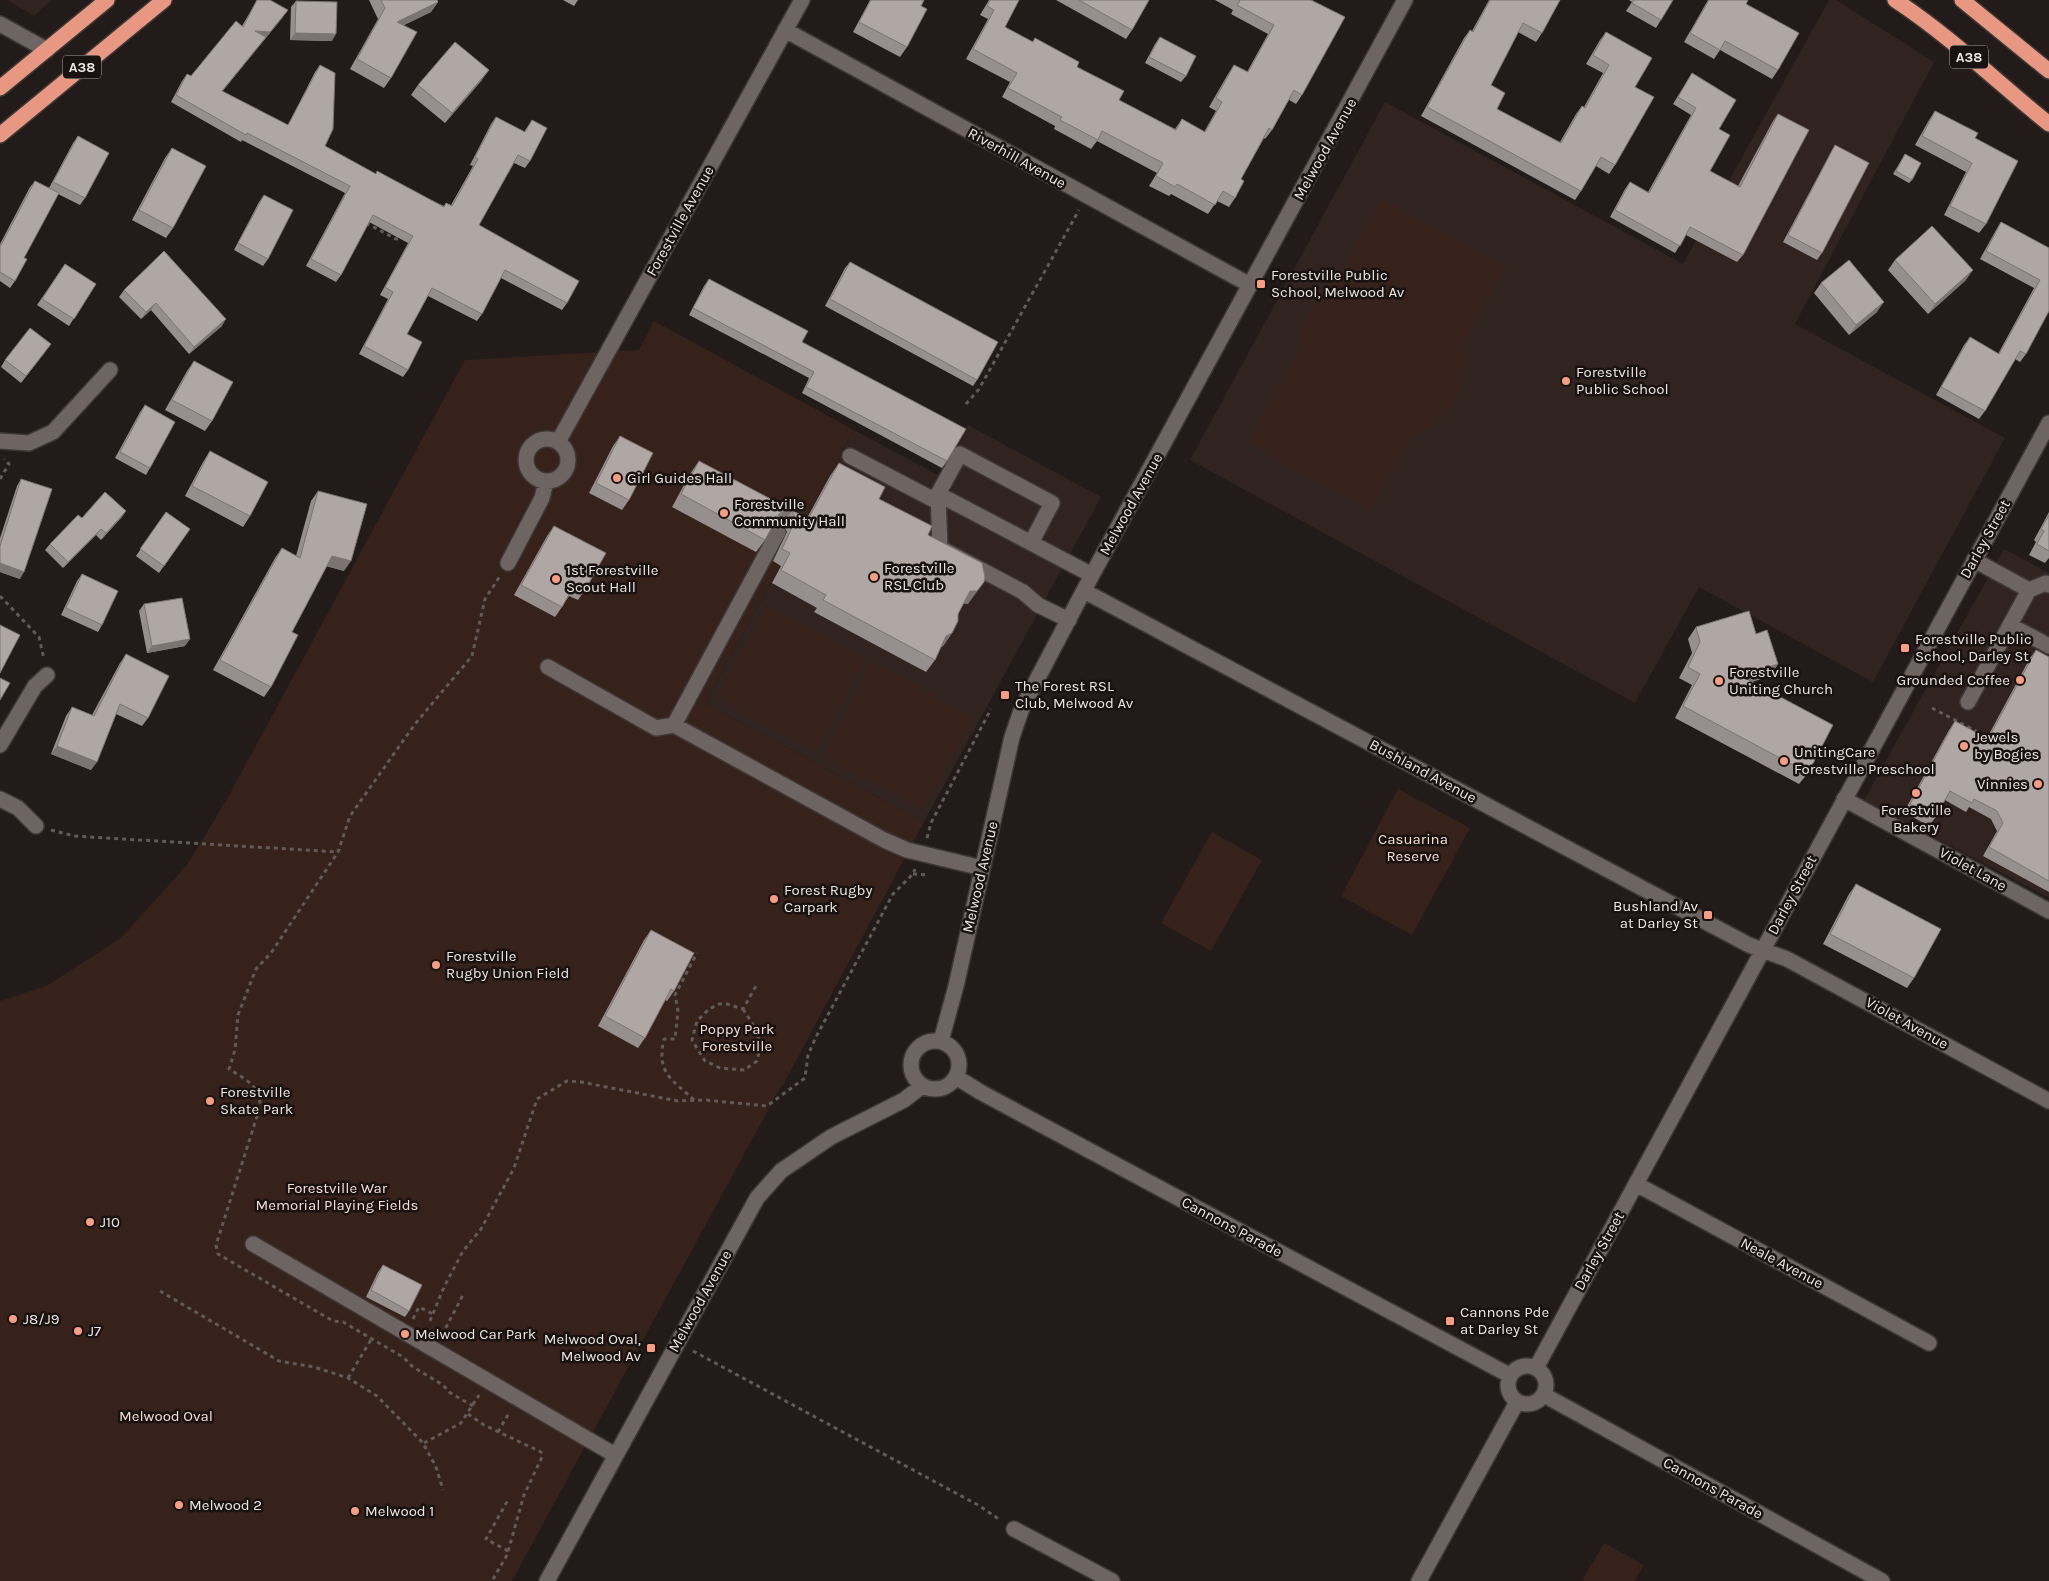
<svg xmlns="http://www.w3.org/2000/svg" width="2049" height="1581" viewBox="0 0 2049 1581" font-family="Karla,sans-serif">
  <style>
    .built { fill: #312320 }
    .green { fill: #37211b }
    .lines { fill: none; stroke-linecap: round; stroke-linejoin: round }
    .minor-casing { stroke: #3d3736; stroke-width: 18 }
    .highway-casing { stroke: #3d3736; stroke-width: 18 }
    .path { stroke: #615a59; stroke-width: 3; stroke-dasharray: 4 4; stroke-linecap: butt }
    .minor { stroke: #6e6562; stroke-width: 15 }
    .highway { stroke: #e89882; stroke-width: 15 }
    .wall { fill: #978f8d }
    .shaded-wall { fill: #7b7473 }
    .building { fill: #b0a6a4; stroke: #7b7473 }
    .poi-dot { fill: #f49e87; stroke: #191211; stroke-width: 2 }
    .labels { text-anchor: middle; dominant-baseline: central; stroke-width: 5; stroke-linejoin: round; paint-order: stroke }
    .shield { fill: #191211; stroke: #aca6a5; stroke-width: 1 }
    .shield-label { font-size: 14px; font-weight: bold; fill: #ebe5e4 }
    .street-label { font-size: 15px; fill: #ebe5e4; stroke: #191211 }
    .poi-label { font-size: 15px; fill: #ebe5e4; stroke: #191211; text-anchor: start }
    .park-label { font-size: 15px; fill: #f6ded7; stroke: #191211 }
  </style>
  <rect width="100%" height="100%" fill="#221b1a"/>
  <path class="built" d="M7 0H51L34 16Z
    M1829 0H1836L1934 62 1795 324 2005 438 1873 682 1699 587 1635 703 1190 460 1385 102 1683 264Z
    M968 425 1101 497 924 822 705 703 854 430 940 476Z
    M2004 549 2049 573V898L1864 800Z"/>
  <path class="green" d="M1382 198 1505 266 1464 341 1466 365 1458 394 1450 407 1439 420 1425 430 1411 436 1371 510 1248 443 1297 353 1302 327 1309 312 1319 299 1332 288Z
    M654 321 854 430 705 703 924 822 783 1085 780 1088 512 1581H0V1001L48 985 121 938 187 865 227 799 465 360 639 350Z
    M767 604 866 658 816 752 716 697Z
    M873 662 974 717 923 810 822 756Z
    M1398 789 1470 828 1412 935 1341 896Z
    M1212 832 1262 860 1211 951 1161 923Z
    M1604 1543 1644 1565 1635 1581H1582Z"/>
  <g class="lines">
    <g class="minor-casing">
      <path id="minor" d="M0 24 47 50
        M785 30 1250 285
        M526 460a21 21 0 1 1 42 0a21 21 0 1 1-42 0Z
        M0 441 29 443 53 432 110 370
        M558 442 802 0
        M850 456 938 502
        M938 494 1092 575
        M1031 543 1052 503 960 454 938 494 940 548 1023 592 1038 605 1069 620
        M1974 560 2029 590 2046 583 2049 585
        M508 563 542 498 546 482
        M1084 591 1749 945 1787 959 2049 1101
        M2010 625 2049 646
        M548 667 656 728 674 725 884 840 907 850 982 868
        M1968 702 2029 590
        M674 725 778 532
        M0 745 35 686 47 675
        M0 799 18 808 36 826
        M1844 799 2049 911
        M911 1065a24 24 0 1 1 48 0a24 24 0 1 1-48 0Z
        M941 1041 956 986 1012 737 1022 708 1092 575 1405 0
        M956 1077 982 1093 1509 1375
        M1636 1184 1929 1343
        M253 1244 615 1455
        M1508 1385a19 19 0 1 1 38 0a19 19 0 1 1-38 0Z
        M1536 1368 2049 423
        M1544 1395 1882 1581
        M1014 1529 1112 1581
        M547 1581 757 1198 781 1171 831 1137 904 1100 922 1086
        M1419 1581 1517 1402"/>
    </g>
    <g class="highway-casing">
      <path id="highway" d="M1895 0C1950 36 1998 83 2049 124
        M1962 0 2049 71
        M0 88 107 0
        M0 135 164 0"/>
    </g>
    <path class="path" d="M366 223 396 239 403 238
      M966 404 979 389 1079 210
      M0 479 9 464 4 459
      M0 596 39 637 44 659
      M1932 708 1989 738
      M51 830 74 836 338 852
      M927 838 931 823 991 709
      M913 874 927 875
      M743 1009C756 1029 763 1038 757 1061L744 1070 720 1068 705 1061 692 1040 697 1021 709 1009 719 1004H727L743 1009 757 984
      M694 1100C672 1079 656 1074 664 1039H675L678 1011 675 995 697 953
      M160 1291 279 1361 314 1367 348 1378 377 1396 423 1443 436 1467 443 1490
      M413 1319 419 1307 433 1314
      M430 1321 444 1287 463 1251 481 1229 514 1168 537 1099 567 1081 581 1082 678 1101 705 1100 767 1106 805 1078 808 1055 816 1037 893 894 913 874 915 869
      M442 1335 464 1293
      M693 1351 978 1505 1000 1520
      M348 1378 372 1338
      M473 1406 449 1392 443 1385 413 1367 403 1357 343 1322 333 1321 218 1254 216 1245 260 1107C261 1086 245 1079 229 1069L235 1050 238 1015 256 969 271 953 338 852 350 816 415 724 472 656 485 599 500 576
      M468 1414 484 1425 541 1452 542 1457 524 1495 507 1555 492 1581
      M498 1432 509 1413
      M424 1443 461 1423 479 1395
      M508 1551 486 1539 508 1500"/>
    <use href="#minor" class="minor"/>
    <use href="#highway" class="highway"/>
  </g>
  <path class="wall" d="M257 0H270L283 17 222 91 288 125 315 72 320 65 325 146 376 174 444 206 446 203 451 205 473 166 470 165 491 124 496 117 524 132 532 120 530 161 525 168 514 163 479 225 567 303 562 310 501 278 482 314 477 321 428 296 407 334 408 370 403 377 359 354 388 299 380 295 408 243 369 222 341 275 336 282 306 266 345 193 242 140 241 142 171 102 182 81 187 74 191 76 242 26Z
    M369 0H437L438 2 431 12 404 25 391 78 384 88 350 69 378 19Z
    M563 0H578L574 6Z
    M870 0H924L921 6 907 47 900 57 853 32Z
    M989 0H1019L1005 27 1032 42 1035 38 1077 67 1119 100 1175 129 1182 119 1204 132 1216 111 1209 107 1228 74 1234 65 1247 72 1268 34 1231 14 1233 10 1215 0H1311L1302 95 1296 104 1289 100 1272 130 1265 139 1264 138 1241 179 1235 198 1229 207 1217 201 1208 214 1171 194 1169 196 1149 186 1157 173 1097 141 1091 149 1054 129 1055 126 1002 97 1010 82 966 59 988 19 980 15Z
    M1056 0H1149L1132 30 1126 39Z
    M1489 0H1560L1542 33 1536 42 1518 32 1491 85 1497 109 1560 142 1576 114 1582 106 1584 107 1603 73 1586 64 1600 40 1606 32 1635 87 1615 165 1609 174 1596 166 1581 191 1575 200 1421 116 1464 38 1470 30 1472 31Z
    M1629 0H1673L1656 28 1626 11 1632 2Z
    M1708 0H1748L1746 4 1778 70 1772 79 1720 50 1714 59 1684 42Z
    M296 1 332 41 290 40 291 7Z
    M1160 37 1186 76 1181 82 1145 63 1155 44Z
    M1692 73 1719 129 1710 171 1738 186 1773 121 1778 114 1743 255 1737 262 1686 235 1675 253 1610 217 1625 189 1630 182 1648 192 1691 115 1673 104Z
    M482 80 445 123 411 95 418 85Z
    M1935 111 1975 138 1986 224 1979 233 1944 215 1966 172 1915 145 1929 120Z
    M78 136 85 198 80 205 58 194 24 258 15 281 10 288 0 281V244L30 187 35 181 49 188 73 143Z
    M1835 145 1822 253 1817 260 1783 242 1831 152Z
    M172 148 173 228 166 238 132 220 165 158Z
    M1905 154 1912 180 1909 183 1893 174Z
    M264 195 268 259 263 266 234 250 259 202Z
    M2001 222 2049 248 2026 354 2020 362 2015 359 1985 411 1979 419 1936 395 1964 345 1970 337 1998 354 2034 288 1980 259 1996 230Z
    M1895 260 1966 280 1928 314 1888 270Z
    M850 262 977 380 973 386 825 306 845 268Z
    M65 264 96 284 69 326 37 305Z
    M709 279 802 342 947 461 942 468 802 393 809 378 689 315 704 286Z
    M1821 283 1877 312 1849 335 1814 293Z
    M124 290 222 326 189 354 151 310 141 319 119 297Z
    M46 351 21 383 1 367 5 360Z
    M194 361 212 421 205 431 165 410 187 371Z
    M145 405 150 468 146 475 115 458 140 412Z
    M620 436 629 500 622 510 589 493 613 446Z
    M210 451 250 516 243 527 185 496 203 462Z
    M699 461 807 518 830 476 839 463 879 499 928 535 968 604 963 603 958 614 952 633 943 646 941 647 935 660 926 672 814 612 817 608 772 583 781 566 773 561 787 532 783 524 777 523 773 525 765 540 756 552 672 507 690 474Z
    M21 479 20 579 0 572V538L17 486Z
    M318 491 344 571 327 566 292 632 271 687 264 697 213 670 275 558 282 548 296 556 311 501Z
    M126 511 121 518 101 540 96 535 63 568 45 550 50 544 82 518Z
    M166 512 190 529 159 573 136 556Z
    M2049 512V558L2045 563 2029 555 2036 542 2034 540Z
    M554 526 585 590 578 600 569 596 562 607 555 617 514 595 547 536Z
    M82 574 102 625 98 632 61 615 77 581Z
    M144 604 185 646 147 653 139 611Z
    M1696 627 1756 634 1778 664 1770 676 1752 682 1808 773 1799 784 1675 718 1692 685 1679 678 1692 653 1688 639Z
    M2036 650 2049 668V892L1983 856 1997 831 1991 819 1969 807 1966 812 1945 800 1935 818 1929 826 1904 812 1949 730 1955 721 1987 738 2030 658Z
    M126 654 148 718 142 726 116 714 91 770 51 754 66 716 72 707 92 715 120 663Z
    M1856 884 1914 978 1907 988 1823 944 1849 894Z
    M651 930 674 991 667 1001 665 1000 645 1038 638 1048 598 1026 644 940Z
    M383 1265 409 1311 405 1317 366 1297 378 1272Z"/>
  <path class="shaded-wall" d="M438 2 431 12 390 32 397 22Z
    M288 10 283 17 217 98 255 31Z
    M295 33 336 34 332 41 290 40Z
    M489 70 482 80 445 123 452 113Z
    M1973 270 1966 280 1928 314 1935 304Z
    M1884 302 1877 312 1849 335 1856 325Z
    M156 303 151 310 141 319 146 312Z
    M226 319 222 326 189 354 194 347Z
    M786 510 792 511 783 524 777 523 770 527 779 514Z
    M126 511 121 518 101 540 106 533Z
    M101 529 96 535 63 568 68 562Z
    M332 556 351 561 344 571 325 566Z
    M0 563 24 572 20 579 0 572Z
    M984 582 968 604 961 603 970 591Z
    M952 633 943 646 937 649 946 636Z
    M190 639 185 646 147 653 152 646Z
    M1778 664 1770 676 1733 687 1741 676Z
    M57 746 97 762 91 770 51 754Z"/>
  <path class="building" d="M257 0H270L288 10 270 32 255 31 266 37 222 91 288 125 320 65 335 73 333 129 325 146 376 174 377 171 444 207 446 203 452 206 478 159 475 157 496 117 525 132 532 120 547 128 530 161 518 155 479 225 579 281 567 303 505 270 482 314 432 288 407 334 422 342 408 370 364 346 393 292 385 287 413 236 373 215 341 275 311 259 350 186 247 133 246 135 176 95 187 74 191 76 236 21 243 27Z
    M381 0H437L438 2 397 22 417 32 391 78 357 59 385 8Z
    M871 0H924L921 6 927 9 907 47 859 22Z
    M990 0H1019L1005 27 1033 42 1035 38 1079 62 1077 67 1124 91 1119 100 1176 130 1182 119 1205 132 1222 102 1216 98 1234 65 1248 72 1274 25 1237 5 1240 1 1239 0H1311L1345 17 1302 95 1294 90 1272 130 1269 128 1241 179 1244 181 1235 198 1223 191 1215 205 1177 184 1175 187 1156 176 1163 163 1102 131 1098 140 1060 120 1062 117 1008 88 1017 73 973 49 994 10 987 6Z
    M1079 0H1149L1132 30Z
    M1490 0H1560L1542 33 1523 23 1491 85 1505 93 1497 109 1561 143 1582 106 1585 108 1609 65 1593 55 1606 32 1652 58 1635 87 1654 97 1615 165 1601 157 1581 191 1427 107 1470 30 1473 32Z
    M1634 0H1673L1661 20 1632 3Z
    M1709 0H1748L1746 4 1799 33 1778 70 1725 41 1720 50 1690 33Z
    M296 1 337 2 336 34 295 33Z
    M1160 37 1196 56 1186 76 1149 57Z
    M455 42 489 70 452 113 418 85Z
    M1692 73 1736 100 1719 129 1730 135 1710 171 1740 187 1778 114 1809 130 1743 255 1690 227 1680 246 1615 210 1630 182 1649 193 1696 108 1678 97Z
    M1935 111 1978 133 1975 138 2018 161 1986 224 1950 206 1972 163 1922 136Z
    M78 136 109 153 85 198 53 182Z
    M1835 145 1869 163 1822 253 1788 235Z
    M172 148 206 166 173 228 139 210Z
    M1905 154 1921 163 1912 180 1896 171Z
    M35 181 59 193 24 258 27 259 15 281 0 272V245H1Z
    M264 195 293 210 268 259 238 243Z
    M2001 222 2049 248V311L2026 354 2020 351 1985 411 1941 387 1970 337 1999 354 2040 280 1986 251Z
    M1932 226 1973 270 1935 304 1895 260Z
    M164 251 226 319 194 347 156 303 146 312 124 290Z
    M1849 260 1884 302 1856 325 1821 283Z
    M850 262 998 342 977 380 830 299Z
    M65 264 96 284 74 319 42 299Z
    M709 279 808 331 802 342 966 429 947 461 806 387 814 372 693 308Z
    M30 328 51 344 26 376 5 360Z
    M194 361 233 382 212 421 172 400Z
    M145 405 175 422 150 468 120 452Z
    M620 436 653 453 629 500 596 483Z
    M210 451 268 482 250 516 192 486Z
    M699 461 808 519 839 463 885 487 879 499 932 526 928 535 982 563 985 577 984 582 977 591H970L958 614V621L952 633 946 636 935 660 823 600 826 595 781 570 790 553 782 549 796 519 792 511 786 510 779 514 765 540 681 494Z
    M21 479 52 489 24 572 0 563V546Z
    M318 491 367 504 351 561 332 556 292 632 298 635 271 687 220 660 282 548 300 558Z
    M105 492 126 511 106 533 101 529 68 562 50 544 78 515 82 518Z
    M166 512 190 529 164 566 140 549Z
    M2049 515V551L2037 544 2044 531 2041 529Z
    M554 526 606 553 585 590 574 585 562 607 521 585Z
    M82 574 118 591 102 625 66 608Z
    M182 598 190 639 152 646 144 604Z
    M1749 611 1756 634 1767 630 1778 664 1741 676 1833 725 1808 773 1683 706 1700 674 1688 667 1700 642 1696 627Z
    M0 625 20 635 0 673Z
    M2036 650 2049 657V881L1989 847 2003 823 1997 811 1974 799 1972 803 1950 791 1935 818 1910 804 1955 721 1988 739Z
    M126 654 169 676 148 718 120 704 97 762 57 746 72 707 94 716Z
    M0 678 10 683 0 700Z
    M1856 884 1941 929 1914 978 1830 934Z
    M651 930 694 953 674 991 671 989 645 1038 605 1016Z
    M383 1265 422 1285 409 1311 371 1290Z"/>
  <g class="poi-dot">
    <rect x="1256" y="279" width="10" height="10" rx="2.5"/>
    <circle cx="1566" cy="381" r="5"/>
    <circle cx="617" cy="478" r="5"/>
    <circle cx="724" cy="513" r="5"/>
    <circle cx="874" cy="577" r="5"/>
    <circle cx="556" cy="579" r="5"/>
    <rect x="1900" y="643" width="10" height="10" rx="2.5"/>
    <circle cx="2020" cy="680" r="5"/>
    <circle cx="1719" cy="681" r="5"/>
    <rect x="1000" y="690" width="10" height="10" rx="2.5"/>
    <circle cx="1964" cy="746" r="5"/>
    <circle cx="1784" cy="761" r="5"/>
    <circle cx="2038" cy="784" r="5"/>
    <circle cx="1916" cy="793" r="5"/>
    <circle cx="774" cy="899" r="5"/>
    <rect x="1703" y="910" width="10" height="10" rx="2.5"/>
    <circle cx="436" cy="965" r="5"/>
    <circle cx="210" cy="1101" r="5"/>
    <circle cx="90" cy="1222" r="5"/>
    <circle cx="13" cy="1319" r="5"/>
    <rect x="1445" y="1316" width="10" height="10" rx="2.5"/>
    <circle cx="78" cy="1331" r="5"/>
    <circle cx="405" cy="1334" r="5"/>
    <rect x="646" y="1343" width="10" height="10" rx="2.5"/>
    <circle cx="179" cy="1505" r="5"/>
    <circle cx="355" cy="1511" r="5"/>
  </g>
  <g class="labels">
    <g class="shield">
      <rect x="1950" y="45.5" width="38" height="23" rx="4"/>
      <rect x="63" y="55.5" width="38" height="23" rx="4"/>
    </g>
    <g class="shield-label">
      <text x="1969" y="57">A38</text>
      <text x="82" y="67">A38</text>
    </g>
    <g class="street-label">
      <text transform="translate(1325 149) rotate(-61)">Melwood Avenue</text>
      <text transform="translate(1017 158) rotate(29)">Riverhill Avenue</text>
      <text transform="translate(680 221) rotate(-61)">Forestville Avenue</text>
      <text transform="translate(1131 504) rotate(-61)">Melwood Avenue</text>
      <text transform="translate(1985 539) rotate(-61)">Darley Street</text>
      <text transform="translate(1423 771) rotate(28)">Bushland Avenue</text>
      <text transform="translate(1973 869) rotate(29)">Violet Lane</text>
      <text transform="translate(980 877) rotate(-77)">Melwood Avenue</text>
      <text transform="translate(1792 895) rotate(-62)">Darley Street</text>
      <text transform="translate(1907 1023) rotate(29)">Violet Avenue</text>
      <text transform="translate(1232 1227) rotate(28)">Cannons Parade</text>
      <text transform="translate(1599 1251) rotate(-61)">Darley Street</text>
      <text transform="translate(1782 1263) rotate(28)">Neale Avenue</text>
      <text transform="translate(700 1301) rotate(-61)">Melwood Avenue</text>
      <text transform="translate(1713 1488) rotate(29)">Cannons Parade</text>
    </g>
    <g class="poi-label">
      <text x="1271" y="275">Forestville Public<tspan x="1271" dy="17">School, Melwood Av</tspan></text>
      <text x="1576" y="372">Forestville<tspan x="1576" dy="17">Public School</tspan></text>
      <text x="627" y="478">Girl Guides Hall</text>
      <text x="734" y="504">Forestville<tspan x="734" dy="17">Community Hall</tspan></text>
      <text x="884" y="568">Forestville<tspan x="884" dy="17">RSL Club</tspan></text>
      <text x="566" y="570">1st Forestville<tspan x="566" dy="17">Scout Hall</tspan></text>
      <text x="1915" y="639">Forestville Public<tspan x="1915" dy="17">School, Darley St</tspan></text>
      <text x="1729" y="672">Forestville<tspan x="1729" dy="17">Uniting Church</tspan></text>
      <text x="2010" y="680" text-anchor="end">Grounded Coffee</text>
      <text x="1015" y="686">The Forest RSL<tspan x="1015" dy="17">Club, Melwood Av</tspan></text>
      <text x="1974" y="737">Jewels<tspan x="1974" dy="17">by Bogies</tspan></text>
      <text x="1794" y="752">UnitingCare<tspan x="1794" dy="17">Forestville Preschool</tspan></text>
      <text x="2028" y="784" text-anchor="end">Vinnies</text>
      <text x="1916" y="810" text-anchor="middle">Forestville<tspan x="1916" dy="17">Bakery</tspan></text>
      <text x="784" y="890">Forest Rugby<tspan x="784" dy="17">Carpark</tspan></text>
      <text x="1698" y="906" text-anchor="end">Bushland Av<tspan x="1698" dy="17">at Darley St</tspan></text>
      <text x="446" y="956">Forestville<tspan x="446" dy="17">Rugby Union Field</tspan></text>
      <text x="220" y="1092">Forestville<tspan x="220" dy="17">Skate Park</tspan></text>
      <text x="100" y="1222">J10</text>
      <text x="1460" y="1312">Cannons Pde<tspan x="1460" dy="17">at Darley St</tspan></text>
      <text x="23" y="1319">J8/J9</text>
      <text x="88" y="1331">J7</text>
      <text x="415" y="1334">Melwood Car Park</text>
      <text x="641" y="1339" text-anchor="end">Melwood Oval,<tspan x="641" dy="17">Melwood Av</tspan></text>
      <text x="189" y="1505">Melwood 2</text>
      <text x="365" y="1511">Melwood 1</text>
    </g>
    <g class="park-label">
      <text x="1413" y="839">Casuarina<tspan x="1413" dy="17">Reserve</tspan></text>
      <text x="737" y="1029">Poppy Park<tspan x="737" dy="17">Forestville</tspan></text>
      <text x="337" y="1188">Forestville War<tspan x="337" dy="17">Memorial Playing Fields</tspan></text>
      <text x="166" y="1416">Melwood Oval</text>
    </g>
  </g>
</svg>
